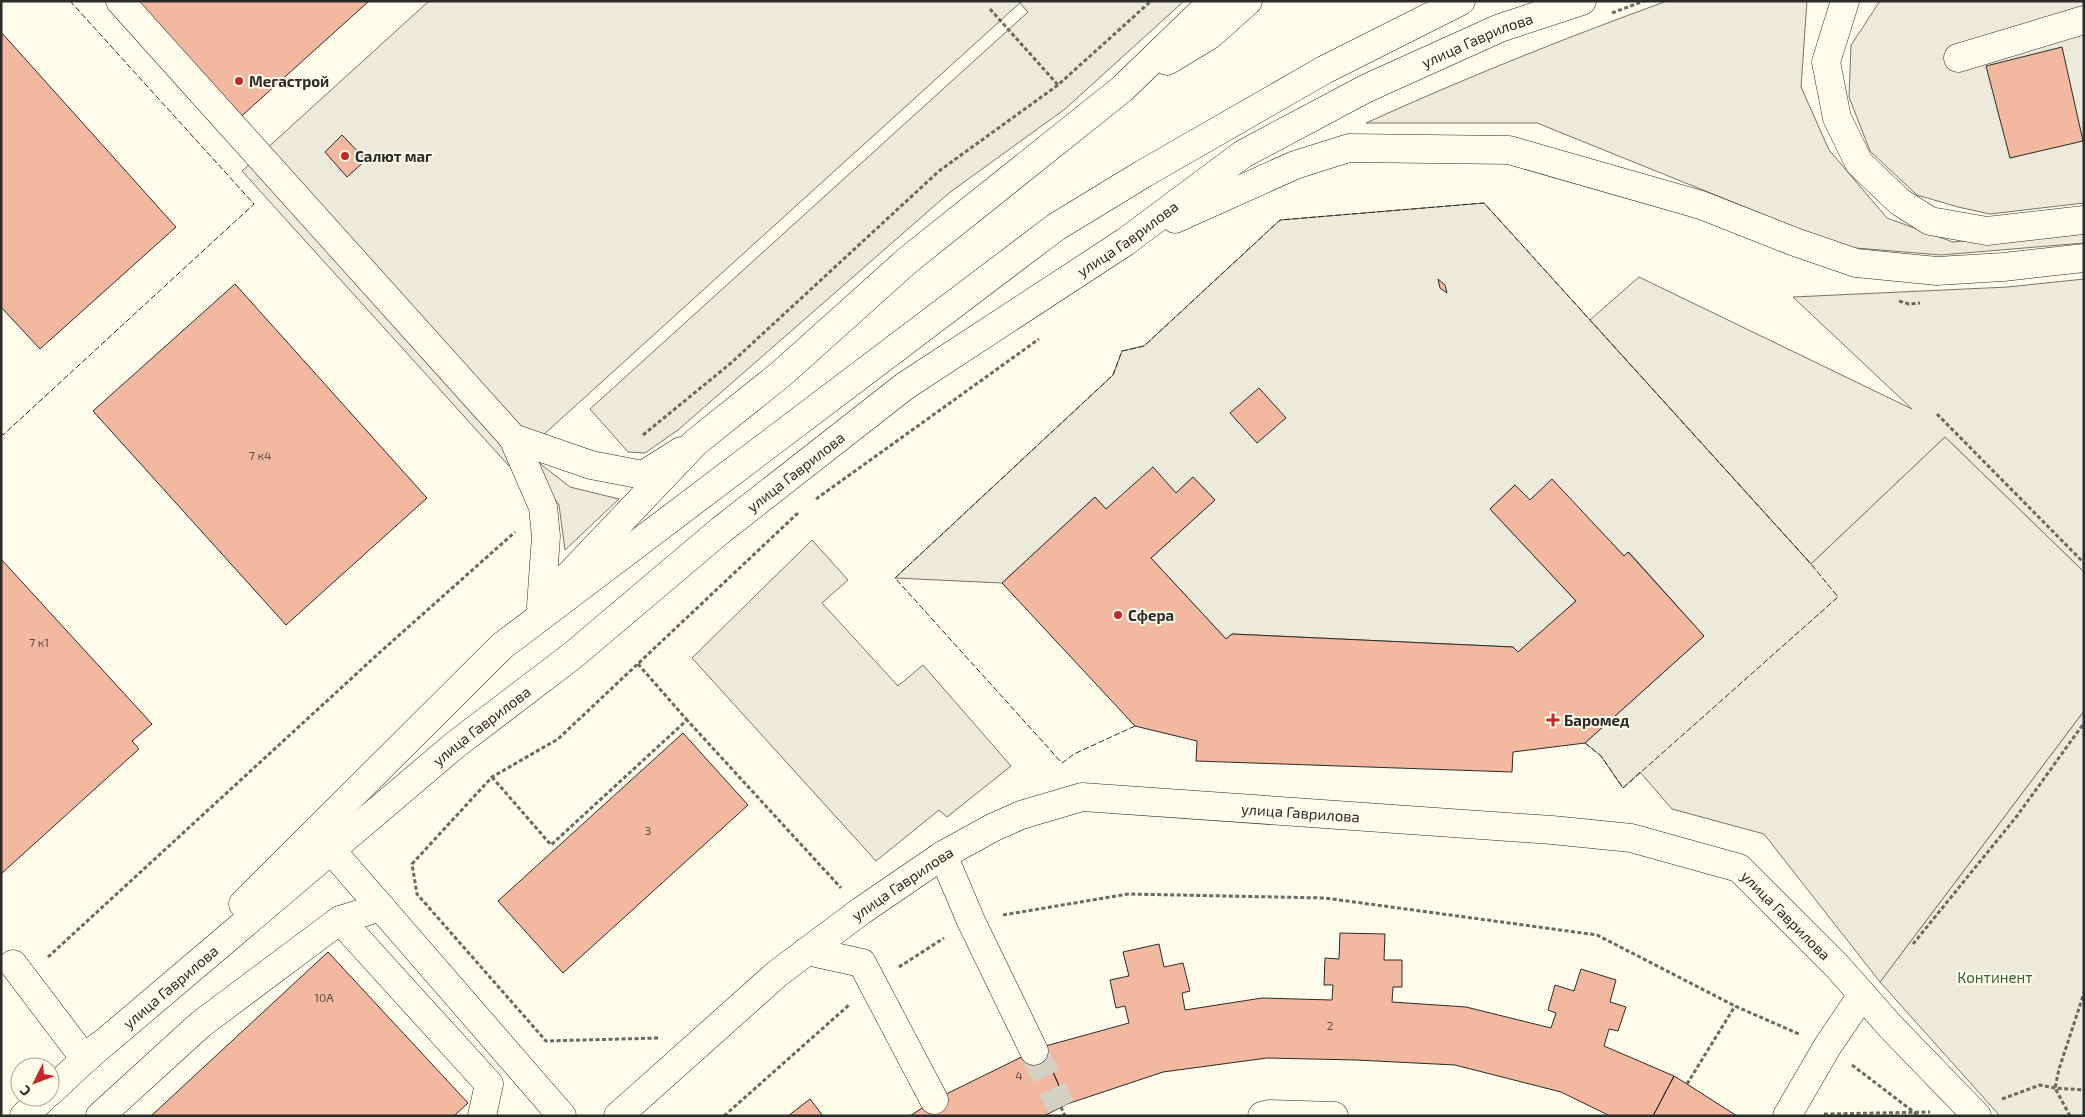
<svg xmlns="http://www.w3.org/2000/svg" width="2085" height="1117" viewBox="0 0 2085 1117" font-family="'Exo 2',sans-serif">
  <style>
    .green { fill: #ecebdb; stroke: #74746e }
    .parking { fill: #eceadb; stroke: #74746e }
    .building { fill: #f2b8a0; stroke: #2b2b2b }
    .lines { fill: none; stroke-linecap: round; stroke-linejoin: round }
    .minor-tunnel { stroke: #d3d1c4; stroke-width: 28; stroke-dasharray: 28 14; stroke-linecap: butt }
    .minor-casing { stroke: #2b2b2b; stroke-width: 29 }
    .major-casing { stroke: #2b2b2b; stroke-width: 29 }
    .path { stroke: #6a6964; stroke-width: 3; stroke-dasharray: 4 2.5; stroke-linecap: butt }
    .minor { stroke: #fdfbea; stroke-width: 28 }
    .major { stroke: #fdfbea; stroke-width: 28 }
    .fence { stroke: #2b2b2b; stroke-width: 1; stroke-dasharray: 6 2.5; stroke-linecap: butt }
    .poi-dot { fill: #c62828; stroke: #fdfbea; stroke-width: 2 }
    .labels { text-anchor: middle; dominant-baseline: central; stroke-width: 4; stroke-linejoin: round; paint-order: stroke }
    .number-label { font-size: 12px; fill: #5d4e48 }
    .street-label { font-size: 15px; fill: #2b2b2b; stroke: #fdfbea }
    .poi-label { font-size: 15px; font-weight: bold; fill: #2b2b2b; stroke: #fdfbea; text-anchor: start }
    .park-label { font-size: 15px; fill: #34623c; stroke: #fdfbea }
  </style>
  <rect width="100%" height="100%" fill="#fdfbea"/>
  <path class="green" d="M1018 1H1184L1065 109 949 193 678 430 645 453 628 452 590 409 1028 12Z
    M1667 1H1807L1801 87 1829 150 1887 218 1953 242 2084 229V243L1941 255 1844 247 1537 123H1366C1465 78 1565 38 1667 1Z
    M1880 1H2084V203L1990 214 1958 207 1917 195 1870 151 1849 97 1851 45Z
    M1639 277 1912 409 1793 297 2008 287 2084 279V572L1945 437 1811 564 1590 320Z
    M538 462 570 487 619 499 565 550 559 505 532 467Z
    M2084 711V1116H2000L1880 982Z"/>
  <path class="parking" d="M429 1H1022L509 466 242 171Z
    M1484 203 1811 564 1945 437 2084 572V711L1880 982 1764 834 1672 809 1640 772 1623 788 1601 756 1585 743 1704 636 1629 552 1624 556 1552 480 1530 500 1515 485 1490 509 1576 601 1518 652 1513 647 1232 634 1226 639 1151 558 1215 500 1193 477 1176 493 1106 509 1095 497 1002 583 895 578 1113 375 1122 351 1144 346 1280 220Z
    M812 540 848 580 822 603 898 686 923 665 1011 766 947 817 939 810 876 861 692 658Z"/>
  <path class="building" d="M126 1H369L235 122Z
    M1 32 176 227 40 349 1 307Z
    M2062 47 2083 141 2010 158 1986 66Z
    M342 135 366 160 347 177 325 152Z
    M1438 279 1445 285 1447 293 1440 288Z
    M235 284 427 498 286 625 93 411Z
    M1259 388 1286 418 1257 443 1230 413Z
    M1153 467 1176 493 1193 477 1215 500 1151 558 1226 639 1232 634 1513 647 1518 652 1576 601 1490 509 1515 485 1530 500 1552 479 1624 556 1628 552 1704 636 1585 743 1513 752 1512 772 1196 761 1197 741 1135 726 1002 583 1095 497 1106 509Z
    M1 559 152 724 132 741 139 749 1 874Z
    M683 733 748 805 563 973 498 901Z
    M1340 933 1385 934 1384 960H1402V987H1393L1392 1002 1466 1007 1551 1028 1556 1013 1548 1010 1555 985 1574 991 1581 969 1616 980 1610 1002 1626 1007 1618 1031 1609 1029 1604 1046 1674 1076 1653 1116H1610L1561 1092 1455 1065 1356 1060 1267 1058 1163 1072 1067 1104 1042 1047 1129 1023 1125 1006 1116 1008 1110 980 1129 976 1123 952 1159 944 1164 967 1183 963 1190 991 1182 993 1185 1010 1262 998 1332 1000 1333 985H1324L1325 958 1339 959Z
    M328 952 468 1103 454 1116H151Z
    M1042 1047 1067 1104 1044 1116H910L934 1100Z
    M1674 1076 1687 1084 1737 1116H1653Z
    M810 1099 823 1116H788Z"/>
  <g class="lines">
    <path class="minor-tunnel" d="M1034 1051 1061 1107"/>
    <g class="minor-casing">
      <g id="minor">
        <path d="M120 1 513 438 543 507 546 536 541 606"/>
        <path d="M1958 58 2084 20"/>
        <path d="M513 438 591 465 643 475 681 451"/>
        <path d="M332 851 562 1116"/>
        <path d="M943 855 971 921 1034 1051"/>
        <path d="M340 920 489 1084 482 1116"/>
        <path d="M807 951 862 963 934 1100"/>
        <path d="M13 964 85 1059"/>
        <path d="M100 1116 201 1024 340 920 381 907"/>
        <path id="s1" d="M618 1116 778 973 861 911 943 855 992 828 1021 815 1082 797 1552 830 1631 838 1739 868 1837 966 1890 1026 1977 1116"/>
        <path d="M1262 1116 1269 1114 1334 1116"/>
        <path d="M1787 1116 1827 1047 1862 995"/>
      </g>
    </g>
    <g class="major-casing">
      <g id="major">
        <path d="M1845 1 1826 62 1837 118 1859 163 1900 202 1930 221 1987 231 2084 220"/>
        <path d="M1167 61 1210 35 1248 1"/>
        <path d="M1175 219 1295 165 1349 148 1509 150 1701 205 1795 242 1856 263 1937 271 2003 267 2084 258"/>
        <path d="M557 588 696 442 781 374 908 260 1122 89 1213 1"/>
        <path d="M243 904 502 646 1056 227 1143 174 1324 70 1461 1"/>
        <path id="s2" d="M85 1059 455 745 572 656 721 530 905 386 1125 242 1243 154 1367 88 1500 28 1582 1"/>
        <path d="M50 1092 99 1046"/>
        <path d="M24 1116 44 1097"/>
      </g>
    </g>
    <path class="path" d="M990 9 1058 85
      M1612 13 1644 1
      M1899 301 1909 304 1920 303
      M1937 414 2084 563
      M643 435 731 363 939 171 1058 85 1151 1
      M816 499 1039 339
      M638 664 687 720
      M492 777 551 845 687 720 841 888
      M1003 915 1128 894 1325 898 1597 935 1735 1006 1799 1034
      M1913 944 2017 816 2084 723
      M48 957 378 654 515 532
      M899 967 944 938
      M658 1038 546 1041 417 894 412 864 492 777 558 739 799 512
      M1852 1065 1919 1116
      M1687 1084 1735 1006
      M2002 1099 2040 1085 2055 1088 2084 1090
      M1061 1107 1065 1116
      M1824 1114 1930 1112
      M724 1116 849 1005
      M2070 1116 2055 1088 2059 1069 2084 993"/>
    <use href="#minor" class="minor"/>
    <use href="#major" class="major"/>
    <path class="fence" d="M1 433 3 435 254 204 70 1
      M1135 726 1074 754 1062 763 895 578 1113 375 1122 351 1144 346 1280 220 1484 203 1811 564 1838 597 1623 788 1601 756 1585 743"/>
  </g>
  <g class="poi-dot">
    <circle cx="239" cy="81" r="5"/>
    <circle cx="345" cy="156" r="5"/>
    <circle cx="1118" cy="615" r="5"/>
    <path d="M1550.5 712.5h5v5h5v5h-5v5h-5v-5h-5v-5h5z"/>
  </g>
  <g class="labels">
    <g class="number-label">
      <text x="260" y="455">7 к4</text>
      <text x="39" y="642">7 к1</text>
      <text x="648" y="830">3</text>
      <text x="324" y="997">10А</text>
      <text x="1330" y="1025">2</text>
      <text x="1019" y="1075">4</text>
    </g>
    <g class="street-label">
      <text stroke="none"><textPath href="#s2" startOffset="1732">улица Гаврилова</textPath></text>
      <text stroke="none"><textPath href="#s2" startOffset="1328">улица Гаврилова</textPath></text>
      <text stroke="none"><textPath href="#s2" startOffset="922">улица Гаврилова</textPath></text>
      <text stroke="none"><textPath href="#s2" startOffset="518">улица Гаврилова</textPath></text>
      <text stroke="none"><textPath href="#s1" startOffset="788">улица Гаврилова</textPath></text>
      <text stroke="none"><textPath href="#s1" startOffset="368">улица Гаврилова</textPath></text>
      <text stroke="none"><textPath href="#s1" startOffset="1298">улица Гаврилова</textPath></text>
      <text stroke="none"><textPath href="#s2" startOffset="112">улица Гаврилова</textPath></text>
    </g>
    <g class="poi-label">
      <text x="249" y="81">Мегастрой</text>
      <text x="355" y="156">Салют маг</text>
      <text x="1128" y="615">Сфера</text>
      <text x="1564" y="720">Баромед</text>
    </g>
    <g class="park-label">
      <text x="1995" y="977">Континент</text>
    </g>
  </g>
  <rect width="2085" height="1117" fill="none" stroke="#2b2b2b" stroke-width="5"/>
  <g transform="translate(35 1082) rotate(228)"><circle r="24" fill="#fdfbea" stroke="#a9a89e"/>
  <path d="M0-4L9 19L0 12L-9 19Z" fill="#c62828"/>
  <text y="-8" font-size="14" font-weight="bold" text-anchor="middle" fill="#2b2b2b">С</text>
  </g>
</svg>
